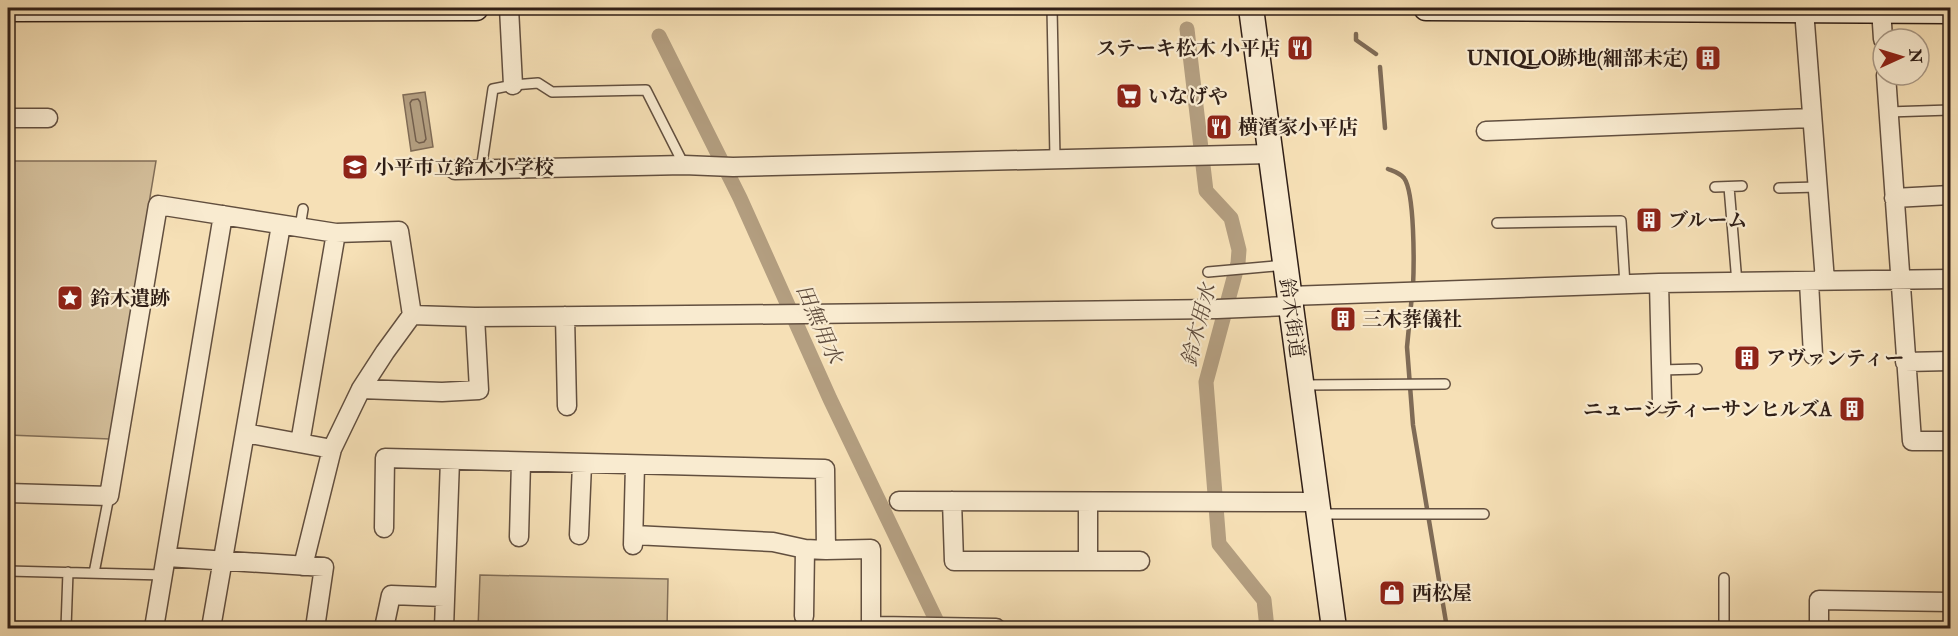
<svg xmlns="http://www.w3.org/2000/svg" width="1958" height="636" viewBox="0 0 1958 636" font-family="'IM FELL Double Pica','Noto Serif JP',serif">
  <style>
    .green { fill: #d4bf9b; stroke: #826f59; stroke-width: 1.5 }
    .water { fill: #b39e80; stroke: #7f6b56; stroke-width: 1.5 }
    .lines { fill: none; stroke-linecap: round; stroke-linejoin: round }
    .shore { stroke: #725e4c; stroke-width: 1.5 }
    .stream { stroke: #7f6b56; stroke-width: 4.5 }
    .canal { stroke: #b39e80; stroke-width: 15 }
    .lane-casing { stroke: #624f3f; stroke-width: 12 }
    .street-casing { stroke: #624f3f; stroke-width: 21 }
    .secondary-casing { stroke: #301f17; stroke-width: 27 }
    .lane { stroke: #f9ebd0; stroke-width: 9 }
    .street { stroke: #f9ebd0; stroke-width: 18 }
    .secondary { stroke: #f9ebd0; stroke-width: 24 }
    .labels { text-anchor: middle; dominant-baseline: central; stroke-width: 4.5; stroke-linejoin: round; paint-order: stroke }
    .poi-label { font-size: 20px; font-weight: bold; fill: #301f17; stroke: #f9ebd0; text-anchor: start }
    .street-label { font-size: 20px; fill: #301f17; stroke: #f9ebd0 }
    .water-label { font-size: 21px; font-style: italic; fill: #5e4b3c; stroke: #f9ebd0 }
  </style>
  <rect width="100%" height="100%" fill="#f6e0b6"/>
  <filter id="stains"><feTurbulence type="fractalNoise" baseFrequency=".00333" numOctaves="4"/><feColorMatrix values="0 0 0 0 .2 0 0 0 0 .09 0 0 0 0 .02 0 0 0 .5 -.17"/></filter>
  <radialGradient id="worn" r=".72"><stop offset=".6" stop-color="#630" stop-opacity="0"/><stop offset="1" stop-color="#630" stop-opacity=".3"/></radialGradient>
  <path class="green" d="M8 161H156L110 439 8 435Z
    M480 575 668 579 667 628H478Z"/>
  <path class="water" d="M425 92 433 147 411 151 403 95Z"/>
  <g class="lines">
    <path class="shore" d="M418 99 420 102 426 139 424 142 419 143 416 141 410 103 412 100Z"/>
    <path class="stream" d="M1356 34V40L1376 54
      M1380 67 1385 128
      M1388 169C1393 171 1400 173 1404 178 1415 193 1414 266 1413 287
      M1412 295 1407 347 1413 425 1447 628"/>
    <path class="canal" d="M1187 29 1206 191 1231 218 1239 250 1238 263 1206 382 1219 544 1264 600 1267 628
      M659 36 740 198 830 399 940 628"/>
    <g class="lane-casing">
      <path id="lane" d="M1052 8 1055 158
        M1888 112 1950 110
        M481 170 493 89 513 85 538 83 552 92 646 90 684 165
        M1715 187 1742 186
        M1729 187 1737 283
        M1779 188 1818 187
        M1497 223 1621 221 1625 285
        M300 227 303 209
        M1208 272 1285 265
        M1661 370 1697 369
        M1304 385 1445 384
        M1318 514H1484
        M8 571 164 575
        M94 573 109 496
        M1724 578V628
        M66 628 68 572"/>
    </g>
    <g class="street-casing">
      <path id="street" d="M509 8 513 85
        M1881 8 1883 39
        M1804 10 1825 281
        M1886 75 1912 441H1950
        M8 118H48
        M1486 131 1812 118
        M455 170 684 165 733 167 1270 154
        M1894 198 1950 195
        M1809 282 1813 355
        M1659 283 1662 403
        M1289 296 1659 283 1950 279
        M412 315 475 317 805 314 1217 309 1289 306
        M565 316 567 406
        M1905 362 1950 361
        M361 389 442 392 479 390 475 317
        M245 433 332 449
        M300 443 336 233
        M8 493 109 496 158 205 336 233 399 231 412 315 385 352 361 389 332 449 303 566
        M899 501 1316 502
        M952 501 954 561H1140
        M384 528 385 458 825 469 826 550
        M579 535 582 464
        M634 535 773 542 805 549 826 550 871 549V628
        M519 537 521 462
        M633 545 635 465
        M167 557 324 567 315 628
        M1088 561V502
        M804 616 805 549
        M154 628 223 215
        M211 628 281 225
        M384 628 391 595 444 597
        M444 628 450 460
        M874 628 879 626 996 628
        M1819 628V600L1950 602"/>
    </g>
    <g class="secondary-casing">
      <path id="secondary" d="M1251 8 1334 628
        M1426 8 1950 11
        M8 9 476 8"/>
    </g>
    <use href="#lane" class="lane"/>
    <use href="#street" class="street"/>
    <use href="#secondary" class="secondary"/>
  </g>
  <defs>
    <g id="restaurant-square" transform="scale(1.35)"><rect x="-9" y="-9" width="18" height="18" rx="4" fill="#8f2418" stroke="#f9ebd0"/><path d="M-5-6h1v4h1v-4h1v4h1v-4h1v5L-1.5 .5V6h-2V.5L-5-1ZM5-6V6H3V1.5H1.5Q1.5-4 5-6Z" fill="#fff"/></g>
    <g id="building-square" transform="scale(1.35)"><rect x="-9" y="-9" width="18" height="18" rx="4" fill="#8f2418" stroke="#f9ebd0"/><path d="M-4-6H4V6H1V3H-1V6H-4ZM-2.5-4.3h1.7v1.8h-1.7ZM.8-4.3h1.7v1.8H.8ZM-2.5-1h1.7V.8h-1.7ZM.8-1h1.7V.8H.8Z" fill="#fff"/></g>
    <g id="supermarket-square" transform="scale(1.35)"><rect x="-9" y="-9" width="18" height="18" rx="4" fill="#8f2418" stroke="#f9ebd0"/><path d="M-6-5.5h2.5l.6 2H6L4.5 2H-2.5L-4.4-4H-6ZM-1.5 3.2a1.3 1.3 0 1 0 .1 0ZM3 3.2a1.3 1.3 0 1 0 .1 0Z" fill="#fff"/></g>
    <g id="school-square" transform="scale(1.35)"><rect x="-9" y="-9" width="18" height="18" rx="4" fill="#8f2418" stroke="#f9ebd0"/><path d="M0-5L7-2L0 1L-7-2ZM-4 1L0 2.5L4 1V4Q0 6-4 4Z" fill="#fff"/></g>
    <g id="sight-square" transform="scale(1.35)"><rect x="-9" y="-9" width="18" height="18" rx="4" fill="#8f2418" stroke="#f9ebd0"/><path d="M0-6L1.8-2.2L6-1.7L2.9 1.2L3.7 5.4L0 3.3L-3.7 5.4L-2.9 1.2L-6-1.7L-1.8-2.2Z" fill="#fff"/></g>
    <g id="shop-square" transform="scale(1.35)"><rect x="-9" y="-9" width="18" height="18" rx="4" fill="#8f2418" stroke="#f9ebd0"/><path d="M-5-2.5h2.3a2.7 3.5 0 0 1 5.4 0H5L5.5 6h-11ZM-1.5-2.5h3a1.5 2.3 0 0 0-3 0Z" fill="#fff"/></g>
  </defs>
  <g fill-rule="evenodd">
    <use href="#restaurant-square" x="1300" y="48"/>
    <use href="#building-square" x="1708" y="58"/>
    <use href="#supermarket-square" x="1129" y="96"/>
    <use href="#restaurant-square" x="1219" y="127"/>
    <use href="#school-square" x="355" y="167"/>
    <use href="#building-square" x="1649" y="220"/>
    <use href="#sight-square" x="70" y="298"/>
    <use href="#building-square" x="1343" y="319"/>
    <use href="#building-square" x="1747" y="358"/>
    <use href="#building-square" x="1852" y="409"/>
    <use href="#shop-square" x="1392" y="593"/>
  </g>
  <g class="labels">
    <g class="poi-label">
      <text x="1280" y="48" text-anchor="end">ステーキ松木 小平店</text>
      <text x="1688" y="58" text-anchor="end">UNIQLO跡地(細部未定)</text>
      <text x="1148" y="96">いなげや</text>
      <text x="1238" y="127">横濱家小平店</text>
      <text x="374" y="167">小平市立鈴木小学校</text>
      <text x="1668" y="220">ブルーム</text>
      <text x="90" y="298">鈴木遺跡</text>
      <text x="1362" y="319">三木葬儀社</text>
      <text x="1766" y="358">アヴァンティー</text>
      <text x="1832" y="409" text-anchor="end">ニューシティーサンヒルズA</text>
      <text x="1412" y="593">西松屋</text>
    </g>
    <g class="street-label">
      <text transform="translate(1292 318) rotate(82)">鈴木街道</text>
    </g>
    <g class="water-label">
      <text transform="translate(819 324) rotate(66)">田無用水</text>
      <text transform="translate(1199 325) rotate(-76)">鈴木用水</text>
    </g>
  </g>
  <rect width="1958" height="636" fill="none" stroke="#f6e0b6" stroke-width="30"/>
  <rect x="9" y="9" width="1940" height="618" fill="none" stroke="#301f17" stroke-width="3"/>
  <rect x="15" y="15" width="1928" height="606" fill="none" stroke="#301f17" stroke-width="1.5"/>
  <g transform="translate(1901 57) rotate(86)"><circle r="28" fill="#f9ebd0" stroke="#a99986" stroke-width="1.5"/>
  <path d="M0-4.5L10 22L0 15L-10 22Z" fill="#8f2418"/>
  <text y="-9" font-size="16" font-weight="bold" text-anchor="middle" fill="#301f17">N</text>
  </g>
  <rect width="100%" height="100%" filter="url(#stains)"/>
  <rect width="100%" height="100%" fill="url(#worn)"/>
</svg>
